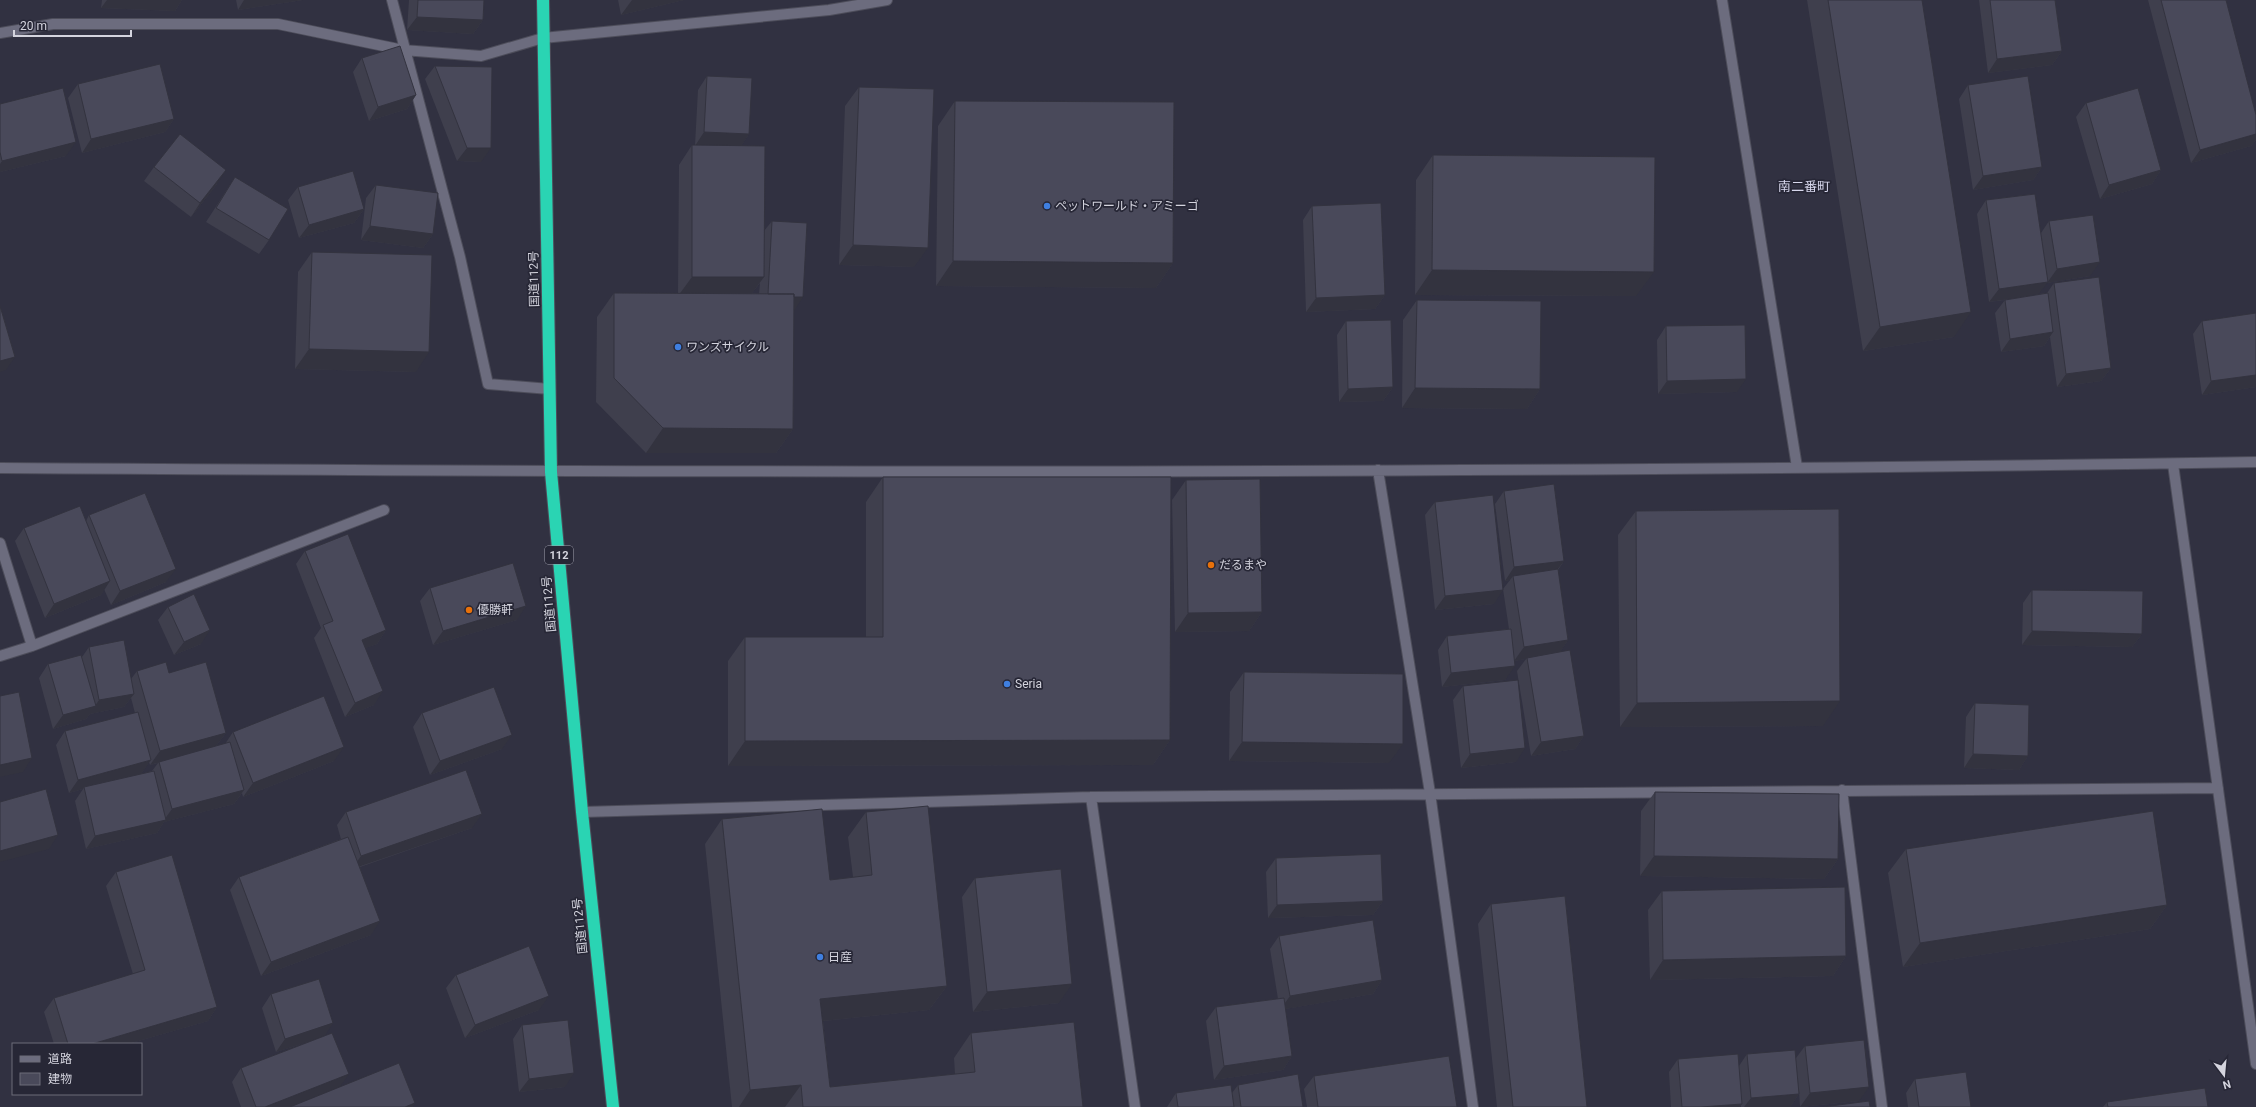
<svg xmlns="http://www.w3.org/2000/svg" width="2256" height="1107" viewBox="0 0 2256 1107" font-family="Roboto,'Noto Sans JP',sans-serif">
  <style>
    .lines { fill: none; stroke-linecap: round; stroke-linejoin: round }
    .minor-casing { stroke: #4d4d5a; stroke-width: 12 }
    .highway-casing { stroke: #4d4d5a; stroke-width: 14 }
    .minor { stroke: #6c6c7e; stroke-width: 10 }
    .highway { stroke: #2ad4b3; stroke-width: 12 }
    .wall { fill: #3f3f4d; fill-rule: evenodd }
    .shaded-wall { fill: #33333f }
    .building { fill: #49495a; stroke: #33333f }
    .shop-dot { fill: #3f7fe0; stroke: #272736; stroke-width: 1.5 }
    .food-dot { fill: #e8710a; stroke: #272736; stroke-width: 1.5 }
    .labels { text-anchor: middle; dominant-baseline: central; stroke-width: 3.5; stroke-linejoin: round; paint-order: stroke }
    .shield { fill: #272736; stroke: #a0a0ac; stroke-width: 1 }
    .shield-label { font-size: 11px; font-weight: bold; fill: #d4d4de }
    .poi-label { font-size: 12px; fill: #d4d4de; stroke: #272736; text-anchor: start }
    .street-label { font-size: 12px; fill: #d4d4de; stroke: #272736 }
    .neighbourhood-label { font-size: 13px; fill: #d8d8ed; stroke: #272736 }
  </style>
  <rect width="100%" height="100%" fill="#313141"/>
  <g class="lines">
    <g class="minor-casing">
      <path id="minor" d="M392 0 460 257 488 384 550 389
        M1722 0 1797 467
        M0 33 53 24H278L403 50 481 56 543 38 829 10 887 0
        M2173 464 2256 1064
        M0 468C752 473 1504 474 2256 462
        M1378 470 1430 793 1473 1107
        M0 543 32 646 0 656
        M32 646 384 510
        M1842 790 1882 1107
        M1091 797 1135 1107
        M582 812 1091 797 2218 788"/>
    </g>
    <g class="highway-casing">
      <path id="highway" d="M543 0 551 472 582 812 613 1107"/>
    </g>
    <use href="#minor" class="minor"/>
    <use href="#highway" class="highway"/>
  </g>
  <path class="wall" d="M102 0H182L175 11 101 8Z
    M236 0H303L238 10Z
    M409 0H484L483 20 473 34 407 30Z
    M618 0H684L621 15Z
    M1807 0H1922L1954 337 1863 351Z
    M1979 0H2055L2062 51 2052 65 1988 73Z
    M2148 0H2226L2256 115V140L2251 146 2191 163Z
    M362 58 416 95 407 109 369 121 353 72Z
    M435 66 481 162 457 161 425 79Z
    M707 76 749 134 741 146 764 231 772 221 794 311 793 429 776 453H646L596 402 597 317 614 293H678L679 165 692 145H695L698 90ZM760 283 759 294 752 293Z
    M78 84 174 119 165 132 82 153 68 98Z
    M1968 85 2042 167 2033 180 1973 190 1959 99Z
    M859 87 914 267 839 265 845 106Z
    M955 101 1173 263 1156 288 936 286 938 126Z
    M2086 103 2161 170 2152 184 2100 199 2076 117Z
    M0 104 66 156 0 172Z
    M1433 155 1636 296 1415 295 1416 180Z
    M154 167 217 184 191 217 144 181Z
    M235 177 269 240 259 254 206 222 226 191Z
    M376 185 433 234 423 248 361 240 366 198Z
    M298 187 364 209 354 223 299 238 288 200Z
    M1986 200 2041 233 2049 221 2090 276 2047 283V282L2038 294 2047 293 2054 283 2111 368 2101 381 2057 387 2050 337 2044 346 2001 352 1995 313 2005 300 1989 302 1977 214Z
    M1312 206 1385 295 1375 309 1306 312 1303 220Z
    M312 252 416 372 295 369 298 272Z
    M1417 300 1540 389 1527 409 1402 408 1403 320Z
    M2256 313V387L2202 395 2193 334 2202 321Z
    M1346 321 1393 387 1383 401 1339 402 1337 335Z
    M1666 326 1737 392 1658 394 1657 340Z
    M883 477 1170 740 1153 765 728 766V661L745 637H866V502Z
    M1186 480 1262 612 1249 631 1175 632 1172 500Z
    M1504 491 1564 561 1558 570 1568 640 1560 652 1584 736 1575 749 1531 756 1517 671 1526 659 1514 661 1505 680 1442 687 1438 650 1447 636 1509 629 1503 589 1510 580 1505 581 1495 504Z
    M1435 502 1494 604 1435 610 1425 515Z
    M1636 511 1823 726 1620 727 1618 535Z
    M89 515 166 582 111 605 104 589 101 595 45 618 15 541 24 528 86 521Z
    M305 551 386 630 377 644 365 648 374 705 345 717 314 638 321 628 296 564Z
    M430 588 517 620 433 645 420 601Z
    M2032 590 2142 634 2132 647 2022 645 2023 603Z
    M168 607 201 644 174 655 158 620Z
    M89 647 131 679 137 671 169 673 226 733 216 746 225 744 233 732 334 761 243 797 242 793 234 804 164 822 157 833 86 849 75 801 83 789 69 793 56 745 65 731 135 713 131 698 124 707 90 714 86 719 53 729 39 678 48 664 82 657ZM149 762 150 765 158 763 152 771 141 774Z
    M1244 672 1389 763 1229 761 1230 692Z
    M1463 686 1516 762 1461 768 1453 700Z
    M1975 703 2028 756 2019 770 1964 768 1966 717Z
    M422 713 502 749 430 775 413 727Z
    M1655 792 1838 859 1824 879 1640 876 1641 811Z
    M346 812 472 828 360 867 371 935 261 976 230 890 239 877 341 839 337 825Z
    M866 812 947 986 929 1010 823 1021 830 1087 955 1074 954 1058 971 1033 1083 1107H732L705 844 722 819 830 880 853 877 848 837Z
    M1906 849 2167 905 2150 929 1903 967 1888 873Z
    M1276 858 1383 901 1373 915 1268 918 1266 872Z
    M116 872 217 1007 208 1021 128 1044H54L44 1012 54 998 133 974 106 886Z
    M975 878 1059 1003 973 1012 962 897Z
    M1662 891 1846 956 1833 976 1650 980 1648 910Z
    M1491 904 1587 1107H1497L1478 924Z
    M1279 936 1382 980 1373 994 1285 1009 1292 1056 1283 1070 1214 1080 1206 1021 1216 1007 1278 999 1270 949Z
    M456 975 539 1010 465 1038 446 988Z
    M271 994 325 1035 340 1087 415 1103 412 1107H241L232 1082 241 1068 308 1042 276 1052 262 1008Z
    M522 1025 565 1087 519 1092 513 1039Z
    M1805 1046 1859 1101 1800 1107 1799 1090V1094L1790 1107H1741V1105L1739 1107H1671L1669 1072 1678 1059 1739 1066 1747 1054 1796 1058Z
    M1314 1076 1457 1107H1307L1304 1089Z
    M1915 1079 1971 1107H1908L1906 1093Z
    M1238 1085 1303 1107H1167L1176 1093H1232Z
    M2107 1102 2208 1107H2103Z"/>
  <path class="shaded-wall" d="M107 0H182L175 11 101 8Z
    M244 0H303L238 10Z
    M632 0H684L621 15Z
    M417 17 483 20 473 34 407 30Z
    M2062 51 2052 65 1988 73 1997 59Z
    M416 95 407 109 369 121 378 107Z
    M174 119 165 132 82 153 91 139Z
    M704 132 749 134 740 148 695 146Z
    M2256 134V140L2251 146 2191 163 2200 150Z
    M76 142 66 156 0 172V164L2 161Z
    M467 148H491L481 162 457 161Z
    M2042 167 2033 180 1973 190 1983 176Z
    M226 170 217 184 191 217 200 203Z
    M2161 170 2152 184 2100 199 2109 185Z
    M364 209 354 223 299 238 309 225Z
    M370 226 433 234 423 248 361 240Z
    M853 245 928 248 914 267 839 265Z
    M953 261 1173 263 1156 288 936 286Z
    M2100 262 2090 276 2047 283 2057 269Z
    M1432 270 1654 272 1636 296 1415 295Z
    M692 277H764L750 296H678Z
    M2048 282 2038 295 1989 302 1999 289Z
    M768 295 803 297 794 311Z
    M1385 295 1375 309 1306 312 1316 298Z
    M1971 312 1954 337 1863 351 1880 327Z
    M2053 332 2044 346 2001 352 2010 339Z
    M309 349 429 352 416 372 295 369Z
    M15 357 6 370 0 372V361Z
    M2111 368 2101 381 2057 387 2066 374Z
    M2256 375V387L2202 395 2211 381Z
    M1746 379 1737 392 1658 394 1667 381Z
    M1393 387 1383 401 1339 402 1348 389Z
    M1415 388 1540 389 1527 409 1402 408Z
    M663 428 793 429 776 453H646Z
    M1564 561 1554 574 1513 576 1510 580 1505 581 1514 567Z
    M176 569 166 582 111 605 120 591Z
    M110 581 101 595 45 618 54 604Z
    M1503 590 1494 604 1435 610 1445 596Z
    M526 606 517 620 433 645 443 631Z
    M1262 612 1249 631 1175 632 1188 613Z
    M210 630 201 644 174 655 184 642Z
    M386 630 377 644 352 653 362 640Z
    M2032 631 2142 634 2132 647 2022 645Z
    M1568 640 1559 654 1527 658 1526 659 1514 661 1524 647Z
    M1515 666 1505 680 1442 687 1451 673Z
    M383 691 374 705 345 717 355 703Z
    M134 694 124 707 90 714 86 719 53 729 63 715 95 706 99 700Z
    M1840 701 1823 726 1620 727 1637 703Z
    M226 733 216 746 150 765 160 751Z
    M512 735 502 749 430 775 440 761Z
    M1584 736 1575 749 1531 756 1541 742Z
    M1170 740 1153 765 728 766 745 741Z
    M1242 742 1403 744 1389 763 1229 761Z
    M344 747 334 761 243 797 253 783Z
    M1525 748 1516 762 1461 768 1470 754Z
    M1973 754 2028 756 2019 770 1964 768Z
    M32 758 23 772 0 777V765Z
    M151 760 141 774 84 787 83 789 69 793 78 780Z
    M244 790 234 804 164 822 157 833 86 849 95 836 164 820 172 809Z
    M482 814 472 828 352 869 361 856Z
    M58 835 49 849 0 862V851Z
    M1654 856 1838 859 1824 879 1640 876Z
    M1383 901 1373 915 1268 918 1277 905Z
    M2167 905 2150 929 1903 967 1920 943Z
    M380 921 371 935 261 976 271 962Z
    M1846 956 1833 976 1650 980 1663 960Z
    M1382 980 1373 994 1280 1010 1290 996Z
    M1072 984 1059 1003 973 1012 987 992Z
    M947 986 929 1010 803 1023 820 999Z
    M549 996 539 1010 465 1038 475 1025Z
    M217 1007 208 1021 128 1044H92Z
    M333 1023 324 1037 276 1052 285 1039Z
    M1292 1056 1283 1070 1214 1080 1224 1066Z
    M574 1073 565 1087 519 1092 529 1079Z
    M349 1074 339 1088 290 1107H265Z
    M801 1085 785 1107H739L750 1090Z
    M1869 1087 1859 1101 1800 1107 1810 1093Z
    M1799 1094 1790 1107H1744L1751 1098Z
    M415 1103 412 1107H405Z
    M1742 1104 1739 1107H1701Z"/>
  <path class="building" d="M418 0H484L483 20 417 17Z
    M1828 0H1922L1971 312 1880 327Z
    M1990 0H2055L2062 51 1997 59Z
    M2161 0H2226L2256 115V134L2200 150Z
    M400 46 416 95 378 107 362 58Z
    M160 64 174 119 91 139 78 84Z
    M435 66 492 67 491 148H467Z
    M707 76 752 78 749 134 704 132Z
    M2028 76 2042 167 1983 176 1968 85Z
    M859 87 934 89 928 248 853 245Z
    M63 88 76 142 2 161 0 152V104Z
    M2138 88 2161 170 2109 185 2086 103Z
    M955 101 1174 102 1173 263 953 261Z
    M180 134 226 170 200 203 154 167Z
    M692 145 765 146 764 277H692Z
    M1433 155 1655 157 1654 272 1432 270Z
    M353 171 364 209 309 225 298 187Z
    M235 177 288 209 269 240 216 208Z
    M376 185 438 193 433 234 370 226Z
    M2035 194 2048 282 1999 289 1986 200Z
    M1381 203 1385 295 1316 298 1312 206Z
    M2093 215 2100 262 2057 269 2049 221Z
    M772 221 807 223 803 297H794V294H768Z
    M312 252 432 255 429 352 309 349Z
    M2099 277 2111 368 2066 374 2054 283Z
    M614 293 794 294 793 429 663 428 614 378Z
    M2048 293 2053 332 2010 339 2005 300Z
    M1417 300 1541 301 1540 389 1415 388Z
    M0 306 15 357 0 361Z
    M2256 313V375L2211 381 2202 321Z
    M1391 320 1393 387 1348 389 1346 321Z
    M1745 325 1746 379 1667 381 1666 326Z
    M883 477H1171L1170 740 745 741V637H883Z
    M1260 479 1262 612 1188 613 1186 480Z
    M1554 484 1564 561 1514 567 1504 491Z
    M145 493 176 569 120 591 89 515Z
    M1493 495 1503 590 1445 596 1435 502Z
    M80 506 110 581 54 604 24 528Z
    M1839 509 1840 701 1637 703 1636 511Z
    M348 534 386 630 362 640 383 691 355 703 323 625 333 621 305 551Z
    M513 563 526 606 443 631 430 588Z
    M1558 569 1568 640 1524 647 1513 576Z
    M2032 590 2143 591 2142 634 2032 631Z
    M194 594 210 630 184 642 168 607Z
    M1511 629 1515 666 1451 673 1447 636Z
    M124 640 134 694 99 700 89 647Z
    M1570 650 1584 736 1541 742 1527 658Z
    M81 655 96 706 63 715 48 664Z
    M166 662 169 673 206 662 226 733 160 751 137 671Z
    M1244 672 1403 674V744L1242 742Z
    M1518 680 1525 748 1470 754 1463 686Z
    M494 687 512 735 440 761 422 713Z
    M19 692 32 758 0 765V696Z
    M324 696 344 747 253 783 233 732Z
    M1975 703 2029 705 2028 756 1973 754Z
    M138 712 151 760 78 780 65 731Z
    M230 742 244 790 172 809 159 762Z
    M466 770 482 814 361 856 346 812Z
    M154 771 166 820 95 836 84 787Z
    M46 789 58 835 0 851V802Z
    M1655 792 1839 794 1838 859 1654 856Z
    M928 806 947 986 820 999 830 1087 975 1072 971 1033 1074 1022 1083 1107H803L801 1085 750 1090 722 819 822 809 830 880 872 875 866 812Z
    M2153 811 2167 905 1920 943 1906 849Z
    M348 837 380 921 271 962 239 877Z
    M1381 854 1383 901 1277 905 1276 858Z
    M172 855 217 1007 92 1044H68L54 998 145 970 116 872Z
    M1061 869 1072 984 987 992 975 878Z
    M1845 887 1846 956 1663 960 1662 891Z
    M1565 896 1587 1107H1513L1491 904Z
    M1373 920 1382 980 1290 996 1279 936Z
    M529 946 549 996 475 1025 456 975Z
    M319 979 333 1023 285 1039 271 994Z
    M1284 998 1292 1056 1224 1066 1216 1007Z
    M568 1020 574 1073 529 1079 522 1025Z
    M332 1033 349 1074 265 1107H256L241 1068Z
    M1864 1040 1869 1087 1810 1093 1805 1046Z
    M1795 1050 1799 1094 1751 1098 1747 1054Z
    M1738 1054 1742 1104 1701 1107H1682L1678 1059Z
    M1449 1056 1457 1107H1318L1314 1076Z
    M399 1063 415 1103 405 1107H290Z
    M1966 1072 1971 1107H1919L1915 1079Z
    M1298 1074 1303 1107H1241L1238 1085Z
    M1231 1085 1234 1107H1178L1176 1093Z
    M2205 1088 2208 1107H2108L2107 1102Z
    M1869 1101 1870 1107H1823Z"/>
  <g class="shop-dot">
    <circle cx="1047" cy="206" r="4"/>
    <circle cx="678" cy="347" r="4"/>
    <circle cx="1007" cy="684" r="4"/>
    <circle cx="820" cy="957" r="4"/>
  </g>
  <g class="food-dot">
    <circle cx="1211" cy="565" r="4"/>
    <circle cx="469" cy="610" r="4"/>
  </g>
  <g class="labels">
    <rect class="shield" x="545" y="546" width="28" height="18" rx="3"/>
    <g class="shield-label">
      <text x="559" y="555">112</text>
    </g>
    <g class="poi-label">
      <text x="1055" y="206">ペットワールド・アミーゴ</text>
      <text x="686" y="347">ワンズサイクル</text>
      <text x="1219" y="565">だるまや</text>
      <text x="477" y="610">優勝軒</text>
      <text x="1015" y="684">Seria</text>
      <text x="828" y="957">日産</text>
    </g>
    <g class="street-label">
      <text transform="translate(534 279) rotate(-91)">国道112号</text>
      <text transform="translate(549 604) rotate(-95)">国道112号</text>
      <text transform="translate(580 926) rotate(-96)">国道112号</text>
    </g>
    <g class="neighbourhood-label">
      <text x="1804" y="186">南二番町</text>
    </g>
  </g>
  <rect x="12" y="1043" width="130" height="52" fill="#272736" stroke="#6c6c79"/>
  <rect x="20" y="1056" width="20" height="6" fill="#6c6c7e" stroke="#6c6c79"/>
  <text x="48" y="1063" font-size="12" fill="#d4d4de">道路</text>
  <rect x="20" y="1073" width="20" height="12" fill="#49495a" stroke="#6c6c79"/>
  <text x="48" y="1083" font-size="12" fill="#d4d4de">建物</text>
  <g transform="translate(2224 1075) rotate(164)" stroke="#272736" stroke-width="3" paint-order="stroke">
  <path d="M0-3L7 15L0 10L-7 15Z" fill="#d4d4de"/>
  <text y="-6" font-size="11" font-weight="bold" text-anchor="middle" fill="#d4d4de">N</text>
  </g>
  <path d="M14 30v6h117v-6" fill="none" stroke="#d4d4de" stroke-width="2"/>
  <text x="20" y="30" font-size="12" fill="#d4d4de" stroke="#272736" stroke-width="3" paint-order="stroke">20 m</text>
</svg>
